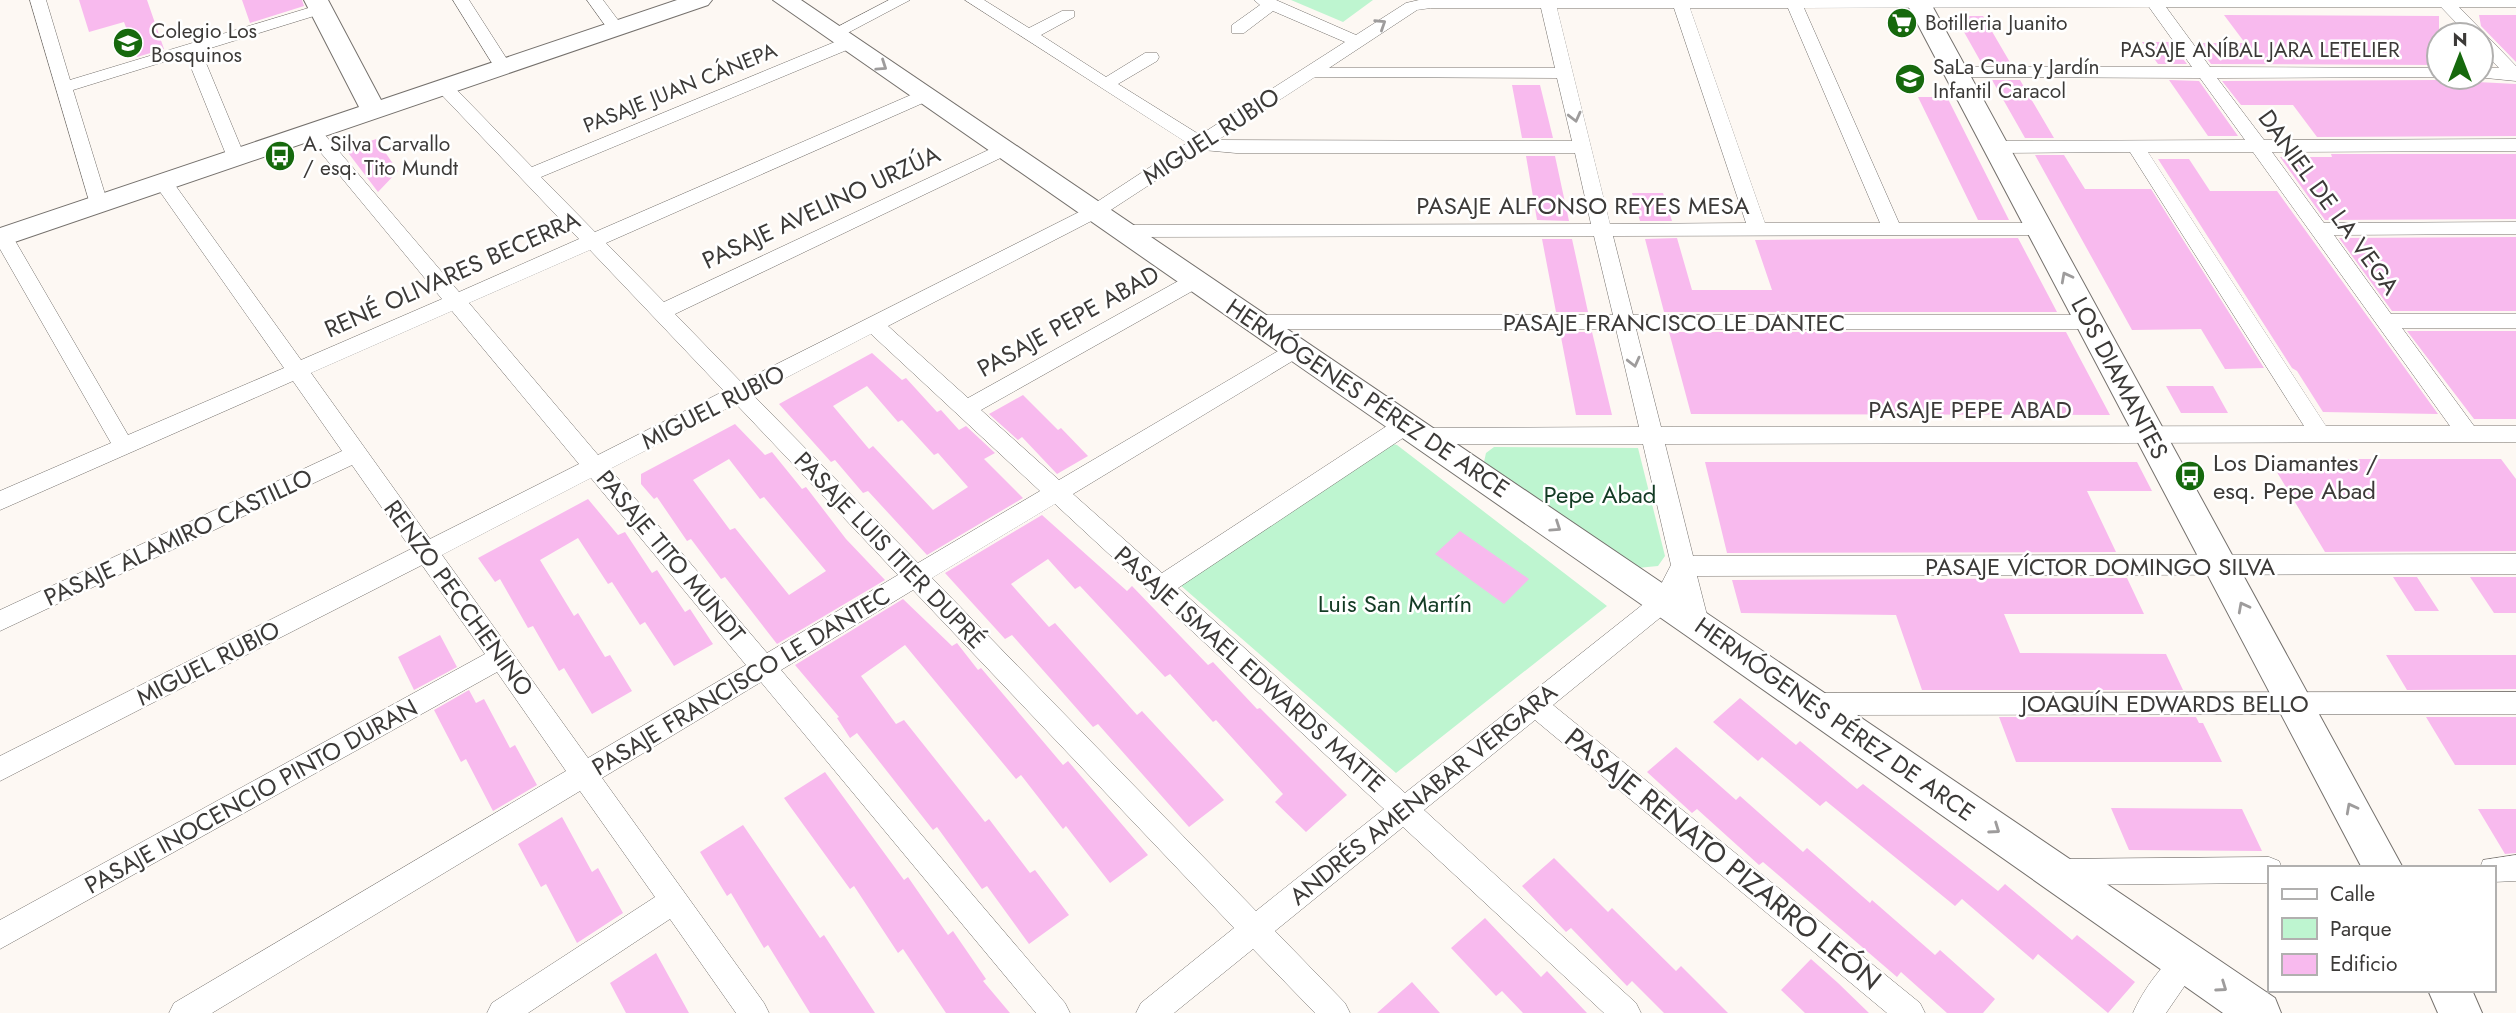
<svg xmlns="http://www.w3.org/2000/svg" width="2516" height="1013" viewBox="0 0 2516 1013" font-family="Jost,sans-serif">
  <style>
    .green { fill: #bef5d0 }
    .building { fill: #f8baee; fill-rule: evenodd }
    .lines { fill: none; stroke-linecap: round; stroke-linejoin: round }
    .street-casing { stroke: #75716d; stroke-width: 1 }
    .secondary-casing { stroke: #75716d; stroke-width: 2 }
    .street { fill: #fff; fill-rule: evenodd }
    .secondary { fill: #fff; fill-rule: evenodd }
    .oneway { stroke: #9e9c9c }
    .labels { text-anchor: middle; dominant-baseline: central; stroke-width: 5; stroke-linejoin: round; paint-order: stroke }
    .far-poi-label { font-size: 21px; fill: #3c3a38; stroke: #fff; text-anchor: start }
    .far-street-label { font-size: 21px; fill: #3c3a38; stroke: #fff }
    .street-label { font-size: 24px; fill: #3c3a38; stroke: #fff }
    .poi-label { font-size: 24px; fill: #3c3a38; stroke: #fff; text-anchor: start }
    .park-label { font-size: 24px; fill: #133b24; stroke: #fff }
    .near-street-label { font-size: 28px; fill: #3c3a38; stroke: #fff }
  </style>
  <rect width="100%" height="100%" fill="#fdf8f3"/>
  <path class="green" d="M1291 0H1373L1343 22Z
    M1389 443 1397 445 1607 606 1396 773 1179 584Z
    M1494 447 1638 448 1665 556 1658 566 1627 569 1487 473 1484 462 1486 453Z"/>
  <path class="building" d="M79 0H147L164 49 137 57 124 22 89 32Z
    M242 0H302L304 6 250 23Z
    M2224 15 2439 16V65L2211 64 2196 43H2245Z
    M2479 15H2516V62L2481 26Z
    M1955 16H1983L2011 64H1982Z
    M2142 42H2170L2187 64H2158Z
    M1992 80H2020L2054 138H2025Z
    M2169 80 2199 81 2238 136H2208Z
    M2439 80 2516 84V136L2317 137 2293 105H2241L2222 81Z
    M1512 85H1540L1553 138H1522Z
    M1918 97H1947L2009 220H1978Z
    M376 139 398 171 378 192 346 150Z
    M2331 154H2516V219L2325 220 2280 157H2332Z
    M2035 155H2064L2085 189H2151L2264 368 2225 369 2201 329 2132 330Z
    M1526 156H1555L1569 221 1537 220Z
    M2158 159H2189L2210 191H2277L2438 414 2323 412 2297 371 2292 368Z
    M1632 193H1663L1672 221H1640Z
    M2516 237V311H2392L2339 238Z
    M1677 238 1692 290H1772L1755 240 2018 238 2057 312H1664L1645 239Z
    M1542 239H1572L1588 312H1556Z
    M2407 331H2516V419H2474Z
    M1560 332H1592L1612 415H1576Z
    M1669 332H2066L2110 415 1691 414Z
    M872 353 902 380 906 378 937 412 941 410 959 430 966 426 995 453 984 459 1023 498 927 555 868 491 863 493 835 460 831 462 779 404ZM867 386 898 422 902 420 934 455 938 453 968 487 933 510 873 446 869 449 833 406Z
    M2166 386H2213L2228 413H2181Z
    M1023 395 1058 430 1061 428 1088 456 1057 474 1022 437 1018 440 989 414Z
    M735 424 765 455 772 452 802 489 806 487 846 539 885 580 777 644 725 577 721 579 691 539 687 541 657 497 654 499 641 484V474ZM729 459 760 499 764 497 826 571 789 595 735 528 730 530 693 480Z
    M2269 459H2501L2516 479V551L2325 552Z
    M1705 462H2137L2152 491H2087L2116 552 1727 553Z
    M588 499 618 535 625 532 652 573 657 570 685 612 690 609 713 644 674 666 645 622 640 625 612 582 608 584 578 538 540 560 574 616 578 613 605 657 610 655 632 691 592 714 564 668 559 671 533 626 528 628 500 579 495 582 478 558Z
    M1042 515 1127 591 1132 586 1208 665 1213 662 1257 709 1260 708 1347 795 1306 832 1275 802 1283 794 1216 720 1213 722 1170 674 1165 677 1080 586 1075 589 1048 559 1011 584 1049 627 1055 623 1137 715 1142 711 1224 800 1189 827 1098 724 1093 727 1012 635 1005 639 945 573Z
    M1460 531 1529 579 1504 604 1435 554Z
    M2393 577H2417L2439 611H2415Z
    M2470 577H2516V613H2494Z
    M2127 578 2144 614H2004L2020 653 2166 654 2183 690H1922L1896 615 1741 613 1732 580Z
    M903 599 952 646 957 643 978 670 981 668 1063 765 1068 761 1148 855 1110 883 1066 826 1063 829 1021 775 1016 779 905 645 861 676 896 724 904 720 985 822 989 819 1030 873 1035 870 1069 915 1029 944 987 886 982 889 937 827 933 830 857 733 850 738 837 718 839 717 795 665Z
    M440 635 457 667 414 690 398 657Z
    M2386 655H2516V689L2407 690Z
    M469 690 476 703 484 699 510 748 515 745 537 785 493 811 466 759 461 762 434 710Z
    M1740 698 1796 745 1800 741 1857 789 1863 784 1998 891 2005 884 2072 940 2077 935 2135 982 2108 1013 2038 954 2033 960 1962 899 1955 906 1826 801 1820 806 1762 757 1758 761 1713 722Z
    M1999 717H2196L2199 723H2203L2222 762H2016Z
    M2426 717H2516V765H2455Z
    M1676 747 1736 800 1740 796 1803 852 1807 848 1870 903 1872 900 1935 955 1940 950 1995 999 1983 1013H1947L1901 972 1897 977 1763 862 1759 865 1697 809 1692 813 1647 772Z
    M825 772 904 880 908 877 948 935 953 931 986 979 983 981 1010 1013H946L903 949 898 953 854 886 850 889 784 798Z
    M2111 808 2242 809 2262 851 2129 850Z
    M2478 809H2516V853L2505 854Z
    M562 817 592 872 598 868 623 913 577 943 546 884 541 887 518 844Z
    M743 825 820 938 824 935 875 1013H810L768 945 764 948 731 893 727 896 700 852Z
    M1554 858 1608 912 1612 908 1676 971 1681 966 1728 1013H1664L1632 981 1627 986 1571 928 1566 932 1522 886Z
    M1485 918 1541 977 1547 971 1587 1013H1523L1502 991 1496 996 1451 948Z
    M656 953 689 1013H626L610 983Z
    M1811 959 1838 983 1869 1013H1805L1781 990Z
    M1412 982 1440 1013H1377Z"/>
  <g class="lines">
    <g class="street-casing">
      <path id="street" d="M30 0H46L70 80 315 6H327L329 9 327 12 201 51 245 157 242 161 236 163 227 157 186 55 73 90 108 204 99 210 90 204Z
        M453 0H469L512 67 509 71H497Z
        M587 0H603L624 28 622 32H610Z
        M889 0H910L840 37H828L826 33Z
        M965 0H984L1029 28 1062 11H1074V17L1041 35 1106 77 1145 53H1157L1159 57 1157 61 1118 84 1200 135 1345 42 1273 11 1244 33H1232V25L1260 5 1254 0H1276L1356 35 1406 3 1419 0H2516V7H2459L2516 66V81L2476 77H2481V68H2499L2481 50V35H2468L2441 7H2166L2210 67 2439 68V77H2444L2217 78 2264 140 2516 139V151L2272 152 2324 223 2516 222V234L2334 235 2391 314H2516V328H2402L2474 426H2516V442L1665 444 1693 556 2516 554V574L1697 576 1709 623 1706 630 1697 633 1688 630 1679 596 1672 608 1553 705 1920 1003 1925 1013H1887L1535 720 1424 810 1636 1003 1641 1013H1604L1403 827 1275 931 1345 1003 1350 1013H1315L1253 949 1174 1013H1136L1141 1003 1234 928 913 590 781 670 1065 1003 1070 1013H1036L761 682 602 778 764 1003 769 1013H736L670 919 528 1013H487L492 1003 655 897 580 791 212 1013H169L174 1003 566 771 497 672 0 949V920L485 654 422 565 0 781V756L411 549 352 465 0 631V610L342 451 293 381 0 510V491L111 443 0 249V231L10 232 128 435 284 368 156 186 154 182 156 178H170L301 360 442 299 307 136 304 132 307 128H319L459 292 579 239 438 91 435 87 438 83H450L532 167 842 39H854V47L541 177 595 232 920 91H932L935 95 932 99 606 243 664 302 999 145H1011L1014 149 1011 153 675 314 741 382 1089 207 1187 143ZM2149 7 2192 67H1956L1947 72 1956 77 2200 78 2245 140 1996 141 1987 147 1996 153 2130 152 2304 426 1661 427 1636 329H2090L2100 322 2090 315H1633L1613 236 2040 235 2050 229 2040 223H1899L1804 8ZM1431 8H1541L1555 68H1329L1417 10ZM1557 8H1674L1746 223 1610 224ZM1690 8H1788L1880 223H1765ZM1315 77 1557 78 1572 141 1218 140ZM1203 150 1236 153H1575L1591 224 1125 225 1115 231 1125 237 1594 236 1613 315H1259L1249 322 1259 329H1616L1639 427 1424 428 1416 430 1413 436 1416 442 1424 444H1643L1671 565 1656 594 1405 793 1178 588 1415 430 1418 424 1415 418H1399L1162 573 1073 494 1304 354 1307 349 1304 344H1290L1059 480 981 410 1203 285 1206 280 1203 275H1189L968 398 888 326 1103 215ZM2148 152H2253L2450 426H2326ZM590 250 724 391 598 455 469 303ZM452 311 579 464 430 539 311 373ZM871 334 1040 491 918 563 753 395ZM736 404 898 575 767 653 610 469ZM591 478 746 665 588 758 442 555ZM1055 504 1384 809 1256 911 932 578Z
        M2516 692V714L1814 715 1805 712 1801 704 1805 696 1814 693Z
        M2516 855V881L2493 882V868H2480L2483 860Z
        M2269 857 2279 861 2282 868H2269V883L2059 885 2049 881 2045 872 2049 863 2059 859Z
        M2187 948 2197 952 2201 962 2166 1013H2133C2142 992 2166 956 2187 948Z"/>
    </g>
    <g class="secondary-casing">
      <path id="secondary" d="M304 0H328L381 100 677 0H712L708 5 0 247V228L359 107Z
        M773 0H801L2275 998 2281 1013H2223L1684 634Z
        M1905 0H1929L2403 868H2362Z
        M2428 990H2472L2482 1013H2438Z"/>
    </g>
    <use href="#street" class="street"/>
    <use href="#secondary" class="secondary"/>
  </g>
  <defs><path id="oneway-chevron" d="M-2-3.5L2.5 0L-2 3.5" fill="none" stroke-width="1.6" stroke-linecap="round" stroke-linejoin="round" transform="scale(1.75)"/></defs>
  <g class="oneway">
    <use href="#oneway-chevron" transform="translate(1381 24) rotate(-33)"/>
    <use href="#oneway-chevron" transform="translate(882 66) rotate(34)"/>
    <use href="#oneway-chevron" transform="translate(1575 117) rotate(76)"/>
    <use href="#oneway-chevron" transform="translate(2066 277) rotate(-118)"/>
    <use href="#oneway-chevron" transform="translate(1634 362) rotate(76)"/>
    <use href="#oneway-chevron" transform="translate(1556 527) rotate(34)"/>
    <use href="#oneway-chevron" transform="translate(2243 607) rotate(-118)"/>
    <use href="#oneway-chevron" transform="translate(2351 808) rotate(-118)"/>
    <use href="#oneway-chevron" transform="translate(1995 829) rotate(35)"/>
    <use href="#oneway-chevron" transform="translate(2222 987) rotate(35)"/>
  </g>
  <defs>
    <g id="supermarket-disc" transform="scale(1.575)"><circle r="9.5" fill="#16690d" stroke="#fff"/><path d="M-6-5.5h2.5l.6 2H6L4.5 2H-2.5L-4.4-4H-6ZM-1.5 3.2a1.3 1.3 0 1 0 .1 0ZM3 3.2a1.3 1.3 0 1 0 .1 0Z" fill="#fff"/></g>
    <g id="school-disc" transform="scale(1.575)"><circle r="9.5" fill="#16690d" stroke="#fff"/><path d="M0-5L7-2L0 1L-7-2ZM-4 1L0 2.5L4 1V4Q0 6-4 4Z" fill="#fff"/></g>
    <g id="bus-disc" transform="scale(1.575)"><circle r="9.5" fill="#16690d" stroke="#fff"/><path d="M-5-6H5V4H4V6H2V4H-2V6H-4V4H-5ZM-3.5-4V0h7V-4ZM-3.5 1.2v1.5H-2V1.2ZM2 1.2v1.5H3.5V1.2Z" fill="#fff"/></g>
  </defs>
  <g fill-rule="evenodd">
    <use href="#supermarket-disc" x="1902" y="23"/>
    <use href="#school-disc" x="128" y="43"/>
    <use href="#school-disc" x="1910" y="79"/>
    <use href="#bus-disc" x="280" y="156"/>
    <use href="#bus-disc" x="2190" y="476"/>
  </g>
  <g class="labels">
    <g class="far-poi-label">
      <text x="1925" y="23">Botilleria Juanito</text>
      <text x="151" y="31">Colegio Los<tspan x="151" dy="24">Bosquinos</tspan></text>
      <text x="1933" y="67">SaLa Cuna y Jardín<tspan x="1933" dy="24">Infantil Caracol</tspan></text>
      <text x="303" y="144">A. Silva Carvallo<tspan x="303" dy="24">/ esq. Tito Mundt</tspan></text>
    </g>
    <g class="far-street-label">
      <text x="2260" y="50">PASAJE ANÍBAL JARA LETELIER</text>
      <text transform="translate(680 88) rotate(-22)">PASAJE JUAN CÁNEPA</text>
    </g>
    <g class="street-label">
      <text transform="translate(1211 136) rotate(-33)">MIGUEL RUBIO</text>
      <text transform="translate(2329 202) rotate(54)">DANIEL DE LA VEGA</text>
      <text x="1583" y="205">PASAJE ALFONSO REYES MESA</text>
      <text transform="translate(821 207) rotate(-25)">PASAJE AVELINO URZÚA</text>
      <text transform="translate(452 274) rotate(-24)">RENÉ OLIVARES BECERRA</text>
      <text transform="translate(1068 321) rotate(-29)">PASAJE PEPE ABAD</text>
      <text x="1674" y="322">PASAJE FRANCISCO LE DANTEC</text>
      <text transform="translate(2120 378) rotate(62)">LOS DIAMANTES</text>
      <text transform="translate(1368 398) rotate(34)">HERMÓGENES PÉREZ DE ARCE</text>
      <text transform="translate(713 407) rotate(-27)">MIGUEL RUBIO</text>
      <text x="1970" y="409">PASAJE PEPE ABAD</text>
      <text transform="translate(178 537) rotate(-25)">PASAJE ALAMIRO CASTILLO</text>
      <text transform="translate(890 550) rotate(46)">PASAJE LUIS ITIER DUPRÉ</text>
      <text transform="translate(671 556) rotate(50)">PASAJE TITO MUNDT</text>
      <text x="2100" y="566">PASAJE VÍCTOR DOMINGO SILVA</text>
      <text transform="translate(459 598) rotate(54)">RENZO PECCHENINO</text>
      <text transform="translate(208 663) rotate(-27)">MIGUEL RUBIO</text>
      <text transform="translate(1250 669) rotate(42)">PASAJE ISMAEL EDWARDS MATTE</text>
      <text transform="translate(741 681) rotate(-31)">PASAJE FRANCISCO LE DANTEC</text>
      <text x="2165" y="703">JOAQUÍN EDWARDS BELLO</text>
      <text transform="translate(1835 719) rotate(35)">HERMÓGENES PÉREZ DE ARCE</text>
      <text transform="translate(1423 794) rotate(-39)">ANDRÉS AMENABAR VERGARA</text>
      <text transform="translate(251 796) rotate(-29)">PASAJE INOCENCIO PINTO DURAN</text>
    </g>
    <g class="poi-label">
      <text x="2213" y="462">Los Diamantes /<tspan x="2213" dy="28">esq. Pepe Abad</tspan></text>
    </g>
    <g class="park-label">
      <text x="1600" y="494">Pepe Abad</text>
      <text x="1395" y="603">Luis San Martín</text>
    </g>
    <g class="near-street-label">
      <text transform="translate(1723 859) rotate(39)">PASAJE RENATO PIZARRO LEÓN</text>
    </g>
  </g>
  <rect x="2268" y="866" width="228" height="126" fill="#ffffff" stroke="#b1b0af" stroke-width="2"/>
  <rect x="2282" y="889" width="35" height="10" fill="#ffffff" stroke="#b1b0af" stroke-width="2"/>
  <text x="2330" y="901" font-size="21" fill="#3c3a38">Calle</text>
  <rect x="2282" y="918" width="35" height="21" fill="#bef5d0" stroke="#b1b0af" stroke-width="2"/>
  <text x="2330" y="936" font-size="21" fill="#3c3a38">Parque</text>
  <rect x="2282" y="954" width="35" height="21" fill="#f8baee" stroke="#b1b0af" stroke-width="2"/>
  <text x="2330" y="971" font-size="21" fill="#3c3a38">Edificio</text>
  <g transform="translate(2460 56)"><circle r="33" fill="#ffffff" stroke="#b1b0af" stroke-width="2"/>
  <path d="M0-5L12 26L0 18L-12 26Z" fill="#16690d"/>
  <text y="-10" font-size="19" font-weight="bold" text-anchor="middle" fill="#3c3a38">N</text>
  </g>
</svg>
